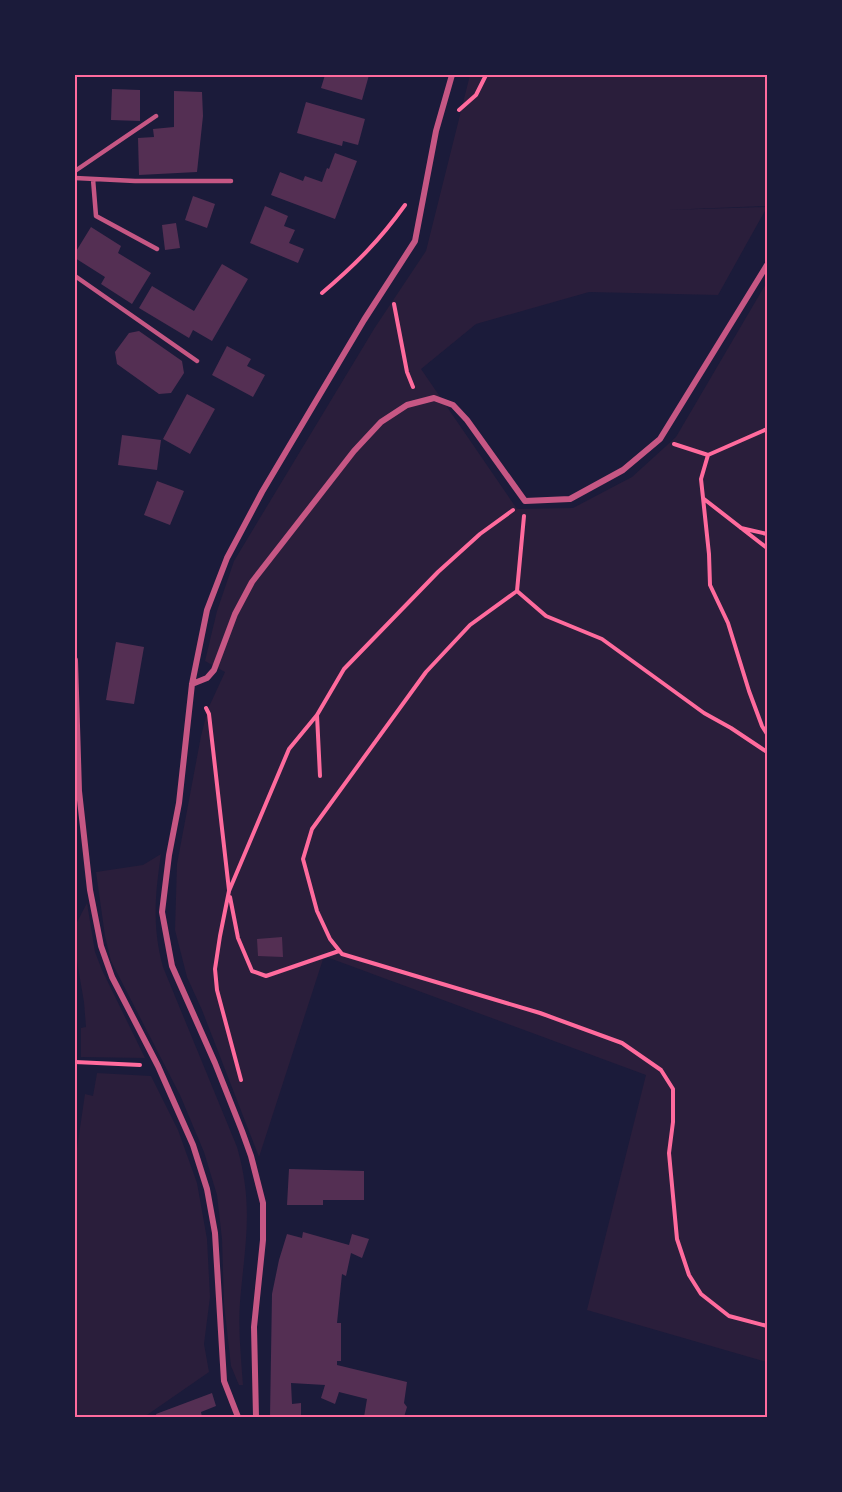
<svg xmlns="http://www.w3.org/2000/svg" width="842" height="1492" viewBox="0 0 842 1492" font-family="'Varela Round',sans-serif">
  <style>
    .green { fill: #2a1e3b }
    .building { fill: #542f53 }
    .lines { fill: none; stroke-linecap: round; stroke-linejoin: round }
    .path { stroke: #ff6b9d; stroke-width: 4 }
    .service { stroke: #c65784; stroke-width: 4.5 }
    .minor { stroke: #c65784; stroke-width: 6 }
    .neatline { fill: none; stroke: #ff6b9d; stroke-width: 2 }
  </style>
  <rect width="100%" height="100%" fill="#1b1b3a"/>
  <path class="green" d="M470 75H767V206L667 210 767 207 718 295 589 292 476 324 421 369 517 509 573 508 632 477 676 437 767 282V1362L587 1310 646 1075 324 956 259 1157 202 1010 187 977 175 930 177 864 201 736 208 709 225 672 205 661 217 611 234 561 374 329 426 251Z
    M161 854C155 895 152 927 163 967L237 1147C254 1206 245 1243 240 1302 238 1329 241 1358 243 1385H239L231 1366 224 1304 222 1239 217 1195 204 1152 180 1095 111 961 105 936 96 872 143 865Z
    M87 903 95 952 102 970 145 1058 81 1057V1028L86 1027 84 1002 75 950V926Z
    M97 1073 151 1076 178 1130 197 1183 207 1239 210 1297 204 1344 209 1372 144 1417H75V1162L85 1094 93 1096Z"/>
  <path class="building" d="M325 75H369L362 100 321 88Z
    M112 89 140 90V121L111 120Z
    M174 91 202 92 203 116 197 172 139 175 138 138 154 137 153 129 174 127Z
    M306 102 365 119 358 145 343 141 342 146 297 133Z
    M335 153 357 161 335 219 271 195 280 172 303 181 305 176 322 182 327 168 329 169Z
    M193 196 215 204 207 228 185 220Z
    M265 206 288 216 284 226 295 230 289 243 304 249 298 263 250 243Z
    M176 223 180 248 165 250 162 225Z
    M91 227 121 246 118 253 151 273 132 304 101 284 105 277 75 258V253Z
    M222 264 248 279 212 341 193 330 189 338 139 308 152 286 194 311Z
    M139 331 182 361 184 373 171 393 159 394 117 364 115 352 129 333Z
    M227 346 251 359 247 366 265 375 253 397 212 375Z
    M187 394 215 409 190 454 163 439Z
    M122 435 161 440 157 470 118 465Z
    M157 481 184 491 170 525 144 515Z
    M116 642 144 647 134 704 106 700Z
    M282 937 283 957 258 956 257 939Z
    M289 1169 364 1171V1200H323V1205H287Z
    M303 1232 349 1245 352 1234 369 1239 362 1258 351 1253 346 1276 342 1274 337 1323H341V1361H337V1365L407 1382 404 1403 407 1407 404 1417H364L367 1399 339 1392 335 1404 321 1398 325 1385 291 1383 292 1404 301 1403V1417H270L272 1294 279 1260 287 1234 302 1238Z
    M212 1393 216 1406 201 1412 202 1417H157L156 1414Z"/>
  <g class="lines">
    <path class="path" d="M459 110 476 95 486 75
      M322 293C355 265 380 240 405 205
      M394 304 407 372 413 387
      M674 444 708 455 701 479 709 554 710 585 728 623 749 691 762 726 767 734
      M708 455 767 429
      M704 499 767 548
      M524 516 517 591 546 616 602 639 704 713 731 728 767 752
      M741 528 767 534
      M517 591 470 625 426 672 312 829 303 859 317 911 330 939 342 954 540 1013 622 1043 661 1070 673 1089V1122L669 1153 677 1239 689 1275 701 1294 729 1316 767 1326
      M206 708 209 714 229 890
      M317 715 320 776
      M230 897 238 938 252 971 266 976 339 951
      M75 1062 140 1065
      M241 1080 217 990 215 969 220 936 229 891 289 749 317 715 344 669 438 572 480 534 513 510"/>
    <path class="service" d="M75 171 156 116
      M75 178 135 181H231
      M93 179 96 216 157 249
      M75 276 197 361"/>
    <path class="minor" d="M75 660 79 791 90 890 101 946 112 977 158 1066 193 1145 207 1189 215 1233 224 1381 238 1417
      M192 684 207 678 214 670 235 614 252 582 354 451 381 422 407 405 434 398 453 405 467 420 525 501 570 499 623 470 660 439 767 265
      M256 1417 254 1327 263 1240V1203L251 1156 242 1131 215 1063 172 966 162 912 169 855 179 803 192 684 207 610 227 558 262 492 364 320 415 241 436 131 452 75"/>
  </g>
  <rect width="842" height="1492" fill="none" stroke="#1b1b3a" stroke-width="153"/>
  <rect x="76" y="76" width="690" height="1340" class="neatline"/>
</svg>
